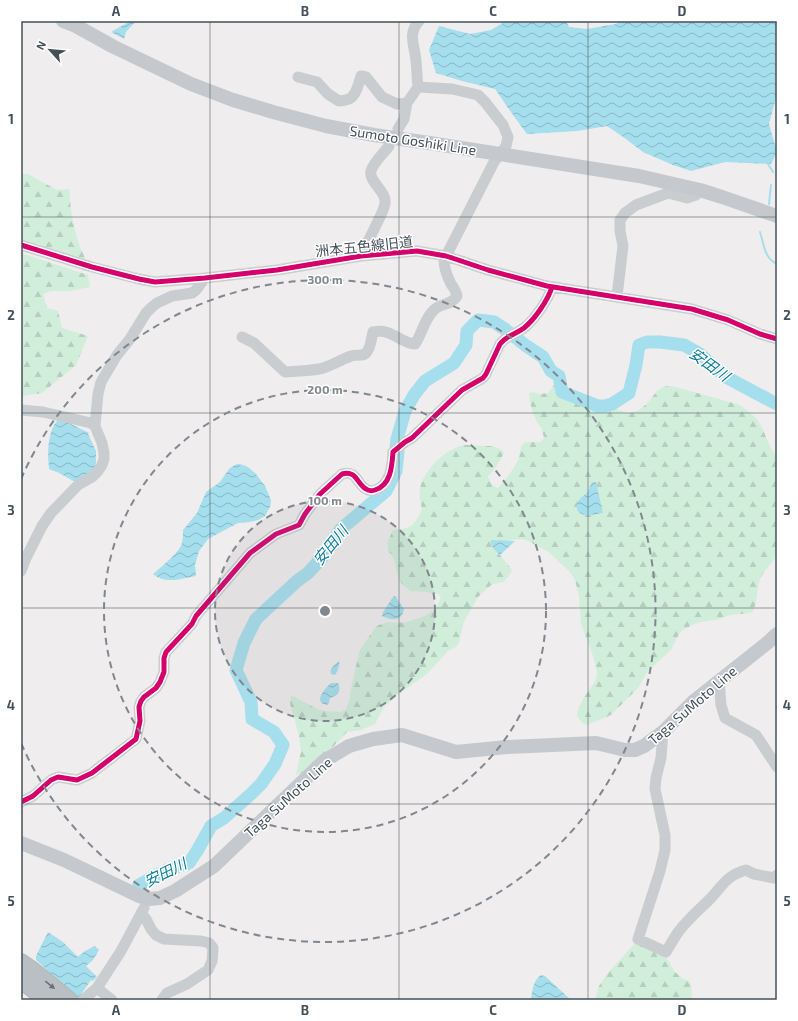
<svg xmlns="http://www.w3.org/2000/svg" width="798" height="1021" viewBox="0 0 798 1021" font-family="'Exo 2','Noto Sans JP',sans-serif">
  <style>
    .forest { fill: url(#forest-firs); fill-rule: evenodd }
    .water { fill: url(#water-waves) }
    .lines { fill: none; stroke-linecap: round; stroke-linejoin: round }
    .stream { stroke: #a5deed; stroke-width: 2 }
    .river { stroke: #a5deed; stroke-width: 13 }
    .highway-casing { stroke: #b2b7bd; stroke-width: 18 }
    .minor { stroke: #cacdcf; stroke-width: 11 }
    .major { stroke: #c5c9cd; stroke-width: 14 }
    .highway { stroke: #babfc4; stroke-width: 16 }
    .cycleway-casing { stroke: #fff; stroke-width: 8 }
    .cycleway { stroke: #d6006c; stroke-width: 5 }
    .oneway { fill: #68717a }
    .grid { fill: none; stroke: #45505a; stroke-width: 1; stroke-opacity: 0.55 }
    .ring { fill: none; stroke: #80878d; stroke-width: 2; stroke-dasharray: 7 5 }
    .labels { text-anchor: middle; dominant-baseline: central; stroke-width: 3; stroke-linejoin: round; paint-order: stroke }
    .street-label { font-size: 14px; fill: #45505a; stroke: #fff }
    .water-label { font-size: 15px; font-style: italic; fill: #0a7d9a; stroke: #fff }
    .centre { fill: #80878d; stroke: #fff; stroke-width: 2 }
    .ring-label { font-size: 12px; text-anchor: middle; font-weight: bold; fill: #80878d; stroke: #fff; stroke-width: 3; stroke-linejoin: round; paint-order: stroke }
    .neatline { fill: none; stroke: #45505a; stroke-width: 1.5 }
    .grid-label { font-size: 13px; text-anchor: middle; font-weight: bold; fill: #45505a }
  </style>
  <defs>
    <pattern id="forest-firs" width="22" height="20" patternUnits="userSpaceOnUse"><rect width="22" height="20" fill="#d1eedb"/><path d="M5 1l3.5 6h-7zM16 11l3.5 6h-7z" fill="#b5cebe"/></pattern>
    <pattern id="water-waves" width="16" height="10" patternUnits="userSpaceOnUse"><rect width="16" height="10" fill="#a5deed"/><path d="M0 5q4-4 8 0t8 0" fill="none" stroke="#88b6c3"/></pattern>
  </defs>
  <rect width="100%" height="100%" fill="#efeded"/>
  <path class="forest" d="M21 174H28L57 190 69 189C71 215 74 236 86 260L21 239Z
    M21 253 88 275 90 287 70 291H51L43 294 47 308 58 311 62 328 88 336 76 365 42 393 21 396Z
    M556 384 560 394 588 405 598 408H606L613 406C616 408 620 411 624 412 637 416 646 405 653 396 655 394 657 390 660 389 663 386 668 386 672 386L737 404C747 409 758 418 762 428 767 438 769 448 777 456V554C776 556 774 560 772 562 768 567 764 571 761 577 756 588 758 601 753 611L750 613 730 615 720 619 701 622 694 624 683 630 679 634 671 650 648 671 638 688 612 714 607 717 589 724V725L584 724 579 719 577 715 578 710 583 699 596 680 597 671 592 653 581 624 579 596 575 580 569 571 559 562 549 552 528 541 522 539 491 542V546L500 555 512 570 508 577 503 582 493 584 490 586 478 597 464 622 459 642 457 646 448 651 427 674 396 696 383 708V709L375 724 361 730 347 732C338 742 308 773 296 775L301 751 299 736 293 714 291 708 290 702 291 696 295 697 317 709 325 711 341 712 345 710 349 702 351 689 359 653 361 648 376 627 379 625 388 622 396 623 407 622 425 616 436 608 441 597 438 594 426 592 411 591 403 585 399 580 393 556 388 551V541L393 530C409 528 411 529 420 514 423 509 421 505 420 499 419 495 420 489 421 484 427 468 443 452 460 446 466 444 475 446 481 446 492 446 495 445 504 452 501 461 494 471 488 476 489 482 493 486 498 488 504 482 516 466 519 458 520 454 520 446 524 443 528 441 536 443 540 442L542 441 544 438 542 429 537 422 533 413 530 402 529 393 532 392 540 394 548 393 554 385ZM590 484 584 515C577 513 575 505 580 499 582 497 585 495 587 493 589 490 589 487 590 484Z
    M636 942 666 957 675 972 683 979 688 980 691 984 692 1000H595L599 986 607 974Z"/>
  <path class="water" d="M130 21H136L126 32 124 39 111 32Z
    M506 21H566L569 27 587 29 616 24 620 21H777V94L769 124 777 152 771 164 725 162 691 171 673 165 643 152 626 139 607 126 577 131 527 134 513 115 495 89 462 81 436 73 429 50 439 26 470 34 491 30Z
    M59 419 65 421 89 433 88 434 96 451V463L93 474 77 483 59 473 49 469V467C47 453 48 428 59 419Z
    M237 464 243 465 248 467 256 474 265 486 271 500 270 507 265 516 258 520 250 522 238 523 208 539 199 551 195 565 196 576C185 578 173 582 162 579 159 578 156 576 153 574 161 567 176 555 181 546 183 541 183 535 183 530L197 513 206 492 220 482 229 469 233 466Z
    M592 482H596L603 513C596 514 580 519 577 509 576 506 577 502 579 500 582 496 586 495 588 491 590 488 590 485 592 482Z
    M491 540 515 541 500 555C496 551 490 547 491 540Z
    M395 596 404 609C402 621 392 621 382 616L383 612 393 597Z
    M339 661C340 665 338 671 335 675L331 674C329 668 335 665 339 661Z
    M331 683H338C342 692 337 695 330 698L329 703 327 705C312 703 325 688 331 683Z
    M48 932 63 942 78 957 85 951 95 946 99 950 93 960 86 966 97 977 93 981 91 980 77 1000H33L45 973 46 969 36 960V956Z
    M541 975 545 976 571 1000H531C532 992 533 980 541 975Z"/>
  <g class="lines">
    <path class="stream" d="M766 161 773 172
      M769 204 771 185
      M760 232C764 244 764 258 777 264"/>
    <path class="river" d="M139 885 169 869 189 863 197 851 211 826 224 818 251 794 261 784 275 764 283 745 274 732 252 719 251 702 236 670 244 643 256 619 297 581 308 573 320 560 341 529 386 491 396 471 398 452 396 448 397 439 405 411 414 395 425 381 454 363 466 345 467 331 478 320 494 322 506 330 525 345 543 357 551 371 559 376 562 392 598 406H605L612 404 629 393 636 365 639 345 647 342H660L684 345 700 354 726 377 771 401 777 404"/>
    <g class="highway-casing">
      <path id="highway" d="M21 962 31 969 69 1000
        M21 980 47 1000"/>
    </g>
    <path class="minor" d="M298 77 317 82 328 94 339 101C342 101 346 100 349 99 356 96 359 83 361 76L366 77 382 97 397 104 407 103
      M398 129 404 119 407 103 418 87
      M21 245 92 267 139 279 155 282 205 278 277 270 361 256 417 251 446 256 488 270 547 286 692 309 728 320 760 334 777 339
      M361 256C366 245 372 234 377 223 380 217 384 210 385 203 387 192 368 181 371 171 373 163 384 153 389 146
      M617 296 623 246 620 231V220L625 213 636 205 668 193 687 198 696 195 700 190
      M242 337 254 343 285 372C296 371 308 371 319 369 330 367 340 360 351 356 356 354 362 357 366 353 371 348 371 339 373 332 393 328 399 343 415 344 422 334 424 320 433 311 440 302 450 307 457 296 456 291 454 288 451 284 448 278 444 267 444 260L494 162 506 146 508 137 503 125 485 102 478 95 452 89 418 87C417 78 417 70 416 61 415 46 407 34 419 21
      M21 410 43 412 91 423 95 426
      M21 571 26 558 42 526 51 513 78 485 92 477 98 471 102 465 104 459V453L102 443 95 426 98 394 101 382 117 355 130 339 146 313 152 307 157 303 172 296 192 293 196 290 205 278
      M719 680 721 705 725 718 756 735 777 767
      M663 732 661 758 656 778 655 789 665 835V850L660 871 638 939 666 952C670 945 674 938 679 931 688 919 700 909 711 898 724 884 726 876 746 870L754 874 774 878 777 875
      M21 802 33 796 51 780 58 777 77 780 92 773 136 739 140 721 139 707 141 701 144 697 156 688 160 682 164 672V658L166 652 192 624 196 616 250 553 276 534 299 525 305 514 320 494 342 474C357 470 356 483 366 489 369 491 372 491 375 490 391 485 392 466 393 452L405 442 412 438 462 390 483 378 486 374 500 344C507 335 516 334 524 328 535 319 548 300 552 287
      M141 913 146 919 151 929 156 935 164 939 201 941 209 943 213 948 212 961 208 970 187 984 167 993 162 1000
      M97 988 112 1000
      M83 1000 97 988 121 951 144 908"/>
    <path class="major" d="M63 21 76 26 114 47 191 84 233 100 273 112 326 126 374 135 436 144 639 176 700 190 722 197 777 216
      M21 843 64 860 139 896 149 899 160 898 175 891 214 866 324 761 349 746 373 739 402 735 456 752 507 747 596 743 625 750H635L644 746 663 732 694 701 766 644 777 634"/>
    <use href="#highway" class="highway"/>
    <g class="cycleway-casing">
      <path id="cycleway" d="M21 245 92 267 139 279 155 282 205 278 277 270 361 256 417 251 446 256 488 270 547 286 692 309 728 320 760 334 777 339
        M21 802 33 796 51 780 58 777 77 780 92 773 136 739 140 721 139 707 141 701 144 697 156 688 160 682 164 672V658L166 652 192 624 196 616 250 553 276 534 299 525 305 514 320 494 342 474C357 470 356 483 366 489 369 491 372 491 375 490 391 485 392 466 393 452L405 442 412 438 462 390 483 378 486 374 500 344C507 335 516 334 524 328 535 319 548 300 552 287"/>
    </g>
    <use href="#cycleway" class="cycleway"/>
  </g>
  <defs><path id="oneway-solid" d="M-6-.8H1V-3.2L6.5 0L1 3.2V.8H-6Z"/></defs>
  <use class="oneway" href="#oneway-solid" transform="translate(50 985) rotate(39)"/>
  <path class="grid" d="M210 21V1000M399 21V1000M588 21V1000M21 217H777M21 413H777M21 608H777M21 804H777"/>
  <circle cx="325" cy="611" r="110" fill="#80878d" fill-opacity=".12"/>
  <g class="ring">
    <circle cx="325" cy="611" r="110"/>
    <circle cx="325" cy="611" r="221"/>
    <path d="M21 479A331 331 0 1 1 21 743"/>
  </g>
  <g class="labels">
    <g class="street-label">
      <text transform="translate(413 140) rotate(9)">Sumoto Goshiki Line</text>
      <text transform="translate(364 246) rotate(-6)">洲本五色線旧道</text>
      <text transform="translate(692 705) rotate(-41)">Taga SuMoto Line</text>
      <text transform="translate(288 797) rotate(-42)">Taga SuMoto Line</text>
    </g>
    <g class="water-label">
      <text transform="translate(710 364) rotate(36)">安田川</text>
      <text transform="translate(330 545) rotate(-51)">安田川</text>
      <text transform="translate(165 872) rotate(-26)">安田川</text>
    </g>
  </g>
  <circle cx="325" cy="611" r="6" class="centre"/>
  <g class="ring-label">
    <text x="325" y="284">300 m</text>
    <text x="325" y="394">200 m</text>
    <text x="325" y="505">100 m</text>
  </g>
  <rect width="798" height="1021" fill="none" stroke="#ffffff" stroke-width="44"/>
  <g transform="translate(50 50) rotate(297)" stroke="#ffffff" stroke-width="3" paint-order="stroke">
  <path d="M0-3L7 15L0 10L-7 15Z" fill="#45505a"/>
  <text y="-6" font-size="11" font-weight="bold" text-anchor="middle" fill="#45505a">N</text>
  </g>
  <rect x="22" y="22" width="754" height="977" class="neatline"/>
  <g class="grid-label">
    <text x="116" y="16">A</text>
    <text x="305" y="16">B</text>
    <text x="493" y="16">C</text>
    <text x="682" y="16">D</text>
    <text x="11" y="124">1</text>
    <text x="787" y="124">1</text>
    <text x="11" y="320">2</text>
    <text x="787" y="320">2</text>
    <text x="11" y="515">3</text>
    <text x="787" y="515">3</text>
    <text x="11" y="710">4</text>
    <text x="787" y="710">4</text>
    <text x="11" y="906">5</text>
    <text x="787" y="906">5</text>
    <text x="116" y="1015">A</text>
    <text x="305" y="1015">B</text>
    <text x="493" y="1015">C</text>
    <text x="682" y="1015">D</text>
  </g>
</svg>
